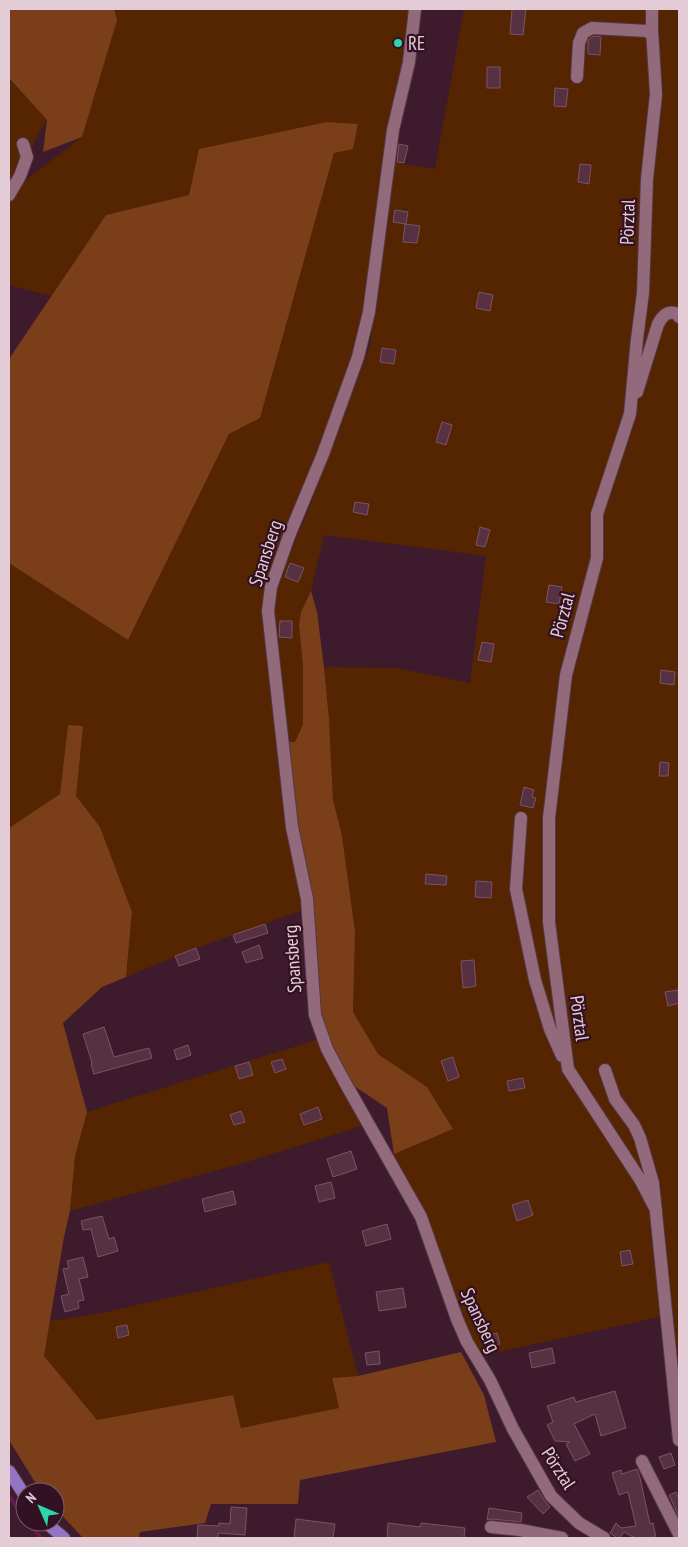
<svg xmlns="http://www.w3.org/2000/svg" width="688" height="1547" viewBox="0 0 688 1547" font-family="'PT Sans Narrow',sans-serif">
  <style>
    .green { fill: #552400 }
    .forest { fill: #7a3f19 }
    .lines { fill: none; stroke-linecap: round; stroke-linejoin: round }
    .stream { stroke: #671945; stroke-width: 4 }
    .building { fill: #563142; stroke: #7c5366 }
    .minor-casing { stroke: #543846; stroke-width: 14 }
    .major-casing { stroke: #543846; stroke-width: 14 }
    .minor { stroke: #93697c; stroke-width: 12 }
    .major { stroke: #9475c4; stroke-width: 12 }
    .poi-dot { fill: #2fd4aa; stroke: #321122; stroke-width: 2 }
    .labels { text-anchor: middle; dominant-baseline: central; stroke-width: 4.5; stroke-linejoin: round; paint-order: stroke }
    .poi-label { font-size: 19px; fill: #e3ccd6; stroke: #321122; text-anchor: start }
    .street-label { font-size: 19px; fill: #e3ccd6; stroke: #321122 }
  </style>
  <rect width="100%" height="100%" fill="#3d1b2c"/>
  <path class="green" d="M114 9H411L404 62 355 357 265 588 262 615 303 910 196 948 126 977 132 912 100 827 76 796 68 725 60 794 9 828V563L128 640 229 434 260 418 334 153 353 148 358 124 189 195 106 215 51 296 9 285V201L27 179 82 137 116 20Z
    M464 9H679V1407L668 1315 480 1356 461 1319 429 1221 394 1154 453 1129 427 1087 378 1054 353 1012 355 931 342 836 333 800 329 719 324 667 396 668 470 683 486 556 324 535 311 591 301 612 299 625 303 666V724L295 742H286L273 621 274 604 282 572 310 506 370 346 392 162 435 169Z
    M9 79 47 119 9 187Z
    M319 1039 365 1125 247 1162 70 1211 75 1156 87 1112Z
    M329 1262 358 1376 332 1378 339 1408 241 1428 233 1395 97 1421 44 1356 50 1321 97 1314Z"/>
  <path class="forest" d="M9 9H114L117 20 82 137 43 152 47 120 9 78Z
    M327 122 358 124 353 149 334 153 260 418 229 434 128 640 9 563V359L106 215 189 195 199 149Z
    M311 591 317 612 324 667 329 719 333 800 342 836 355 931 353 1012 378 1054 427 1087 453 1129 394 1154 387 1108 351 1084 329 1048 318 1016 286 742H295L303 724V666L299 625 301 612Z
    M68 725 83 726 76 796 100 827 132 912 126 977 102 987 63 1023 87 1112 75 1156 70 1211 64 1237 44 1356 97 1420 233 1395 241 1428 339 1408 332 1378 358 1376 461 1352 484 1395 496 1442 300 1480 298 1504H211L205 1523 140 1532 139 1538H83L55 1508V1492H41L9 1440V828L60 794Z"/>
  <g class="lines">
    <path class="stream" d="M9 1496 25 1518
      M28 1522 41 1538"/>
  </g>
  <path class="building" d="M512 9H526L523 35 510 34Z
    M594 36 601 37 600 55 588 54V41L589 39Z
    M487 67H500V88H487Z
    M555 88 568 89 566 107 554 106Z
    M399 144 408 146 404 163 397 162Z
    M580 164 591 165 589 184 578 182Z
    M395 210 408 212 406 224 393 222Z
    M405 224 420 226 417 243 403 242Z
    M479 292 493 295 490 311 476 308Z
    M382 348 396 350 394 364 380 362Z
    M442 422 452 425 446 445 436 442Z
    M355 502 369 504 367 515 353 512Z
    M480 527 490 530 485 547 476 545Z
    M290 563 304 568 298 582 285 577Z
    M549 585 562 587 559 604 546 602Z
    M280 621H292V638L279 637Z
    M482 642 494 644 491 662 478 660Z
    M661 670 675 672 674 685 660 683Z
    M660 762 669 763 668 776H659Z
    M524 787 534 790 532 797 536 798 533 808 520 805Z
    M426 874 447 876 446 885 425 884Z
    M476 881 492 882 491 898 475 897Z
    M265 924 268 933 236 943 233 935Z
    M259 945 263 958 246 963 242 952Z
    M196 948 200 959 179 966 175 956Z
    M474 960 476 986 463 988 461 961Z
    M678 990 679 1003 668 1006 665 992Z
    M104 1027 114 1057 149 1048 152 1058 94 1074 91 1064 92 1063 83 1034Z
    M188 1045 191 1055 177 1060 174 1050Z
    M453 1057 459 1077 448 1081 441 1061Z
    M282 1059 286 1069 275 1073 271 1062Z
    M249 1062 253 1075 239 1079 235 1066Z
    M523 1078 525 1088 509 1091 507 1081Z
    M318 1107 322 1119 304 1125 300 1114Z
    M241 1111 245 1122 234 1125 230 1115Z
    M351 1151 357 1169 333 1177 327 1159Z
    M331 1182 335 1198 319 1202 315 1186Z
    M233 1191 236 1204 205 1212 202 1199Z
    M528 1200 533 1215 517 1221 512 1205Z
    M102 1216 109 1239 114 1237 118 1251 98 1257 91 1229 83 1230 81 1221Z
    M387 1224 391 1239 366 1246 362 1231Z
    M630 1250 633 1264 622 1266 620 1252Z
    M83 1257 88 1277 79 1279 84 1300 78 1301 79 1308 65 1312 61 1296 69 1294 63 1269 69 1268 67 1261Z
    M403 1288 406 1307 379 1311 376 1292Z
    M127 1325 129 1335 118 1338 116 1327Z
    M497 1333 500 1344 488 1347 486 1336Z
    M552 1348 555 1363 532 1368 529 1353Z
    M379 1351 380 1364 367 1365 365 1353Z
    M615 1391 626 1428 601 1436 595 1414 574 1424 590 1454 575 1461 566 1444 570 1442 555 1441 547 1425 553 1422 547 1406 574 1397 576 1402Z
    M671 1453 675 1465 664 1469 659 1457Z
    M637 1469 640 1478 650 1524 653 1523 656 1538H635L624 1532 620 1538H617L610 1533 616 1523 621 1528 636 1526 628 1492 619 1495 612 1473 621 1470 622 1474Z
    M538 1490 544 1500 550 1507 543 1514 527 1497Z
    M676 1492 679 1499V1517L669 1495Z
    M231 1507 247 1508 245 1535 218 1533V1538H197L198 1525 219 1526V1523L230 1524Z
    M489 1508 522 1513 521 1522 492 1519 487 1520Z
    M296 1519 335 1524 333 1538H294Z
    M388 1523 420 1527 421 1523 465 1528 464 1538H387Z"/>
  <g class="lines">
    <g class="minor-casing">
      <path id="minor" d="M415 9 409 62 393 130 369 312 358 357 323 454 289 536 271 587 268 611 292 827 307 899 315 1015 327 1049 343 1079 421 1217 457 1319 467 1342 490 1380 513 1429 551 1496 579 1523 604 1538
        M652 9V30L656 94 647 179 643 293 637 339 630 414 597 514V558L566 675 549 818V922L568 1069 641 1181 656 1210
        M577 77 579 43 583 33 592 28 647 31 652 35
        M9 195 20 176 27 157 23 144
        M637 392 658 324C663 315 668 310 678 314L679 317
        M521 818 516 889 535 980 550 1029 562 1056
        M605 1070 615 1099 634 1125 640 1138 653 1183 679 1440
        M642 1461 679 1534
        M491 1527 520 1530 562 1538"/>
    </g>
    <g class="major-casing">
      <path id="major" d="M9 1471 25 1496
        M45 1522 64 1538"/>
    </g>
    <use href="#minor" class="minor"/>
    <use href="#major" class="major"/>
  </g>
  <circle class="poi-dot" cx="398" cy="43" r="5"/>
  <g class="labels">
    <g class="poi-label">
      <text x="408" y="43">RE</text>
    </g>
    <g class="street-label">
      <text transform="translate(627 222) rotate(-88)">Pörztal</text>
      <text transform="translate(265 553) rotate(-72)">Spansberg</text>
      <text transform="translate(562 615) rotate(-75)">Pörztal</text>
      <text transform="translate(292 959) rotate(-94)">Spansberg</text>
      <text transform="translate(580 1018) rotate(82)">Pörztal</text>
      <text transform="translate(481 1320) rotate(65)">Spansberg</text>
      <text transform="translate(559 1468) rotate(57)">Pörztal</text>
    </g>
  </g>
  <rect width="688" height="1547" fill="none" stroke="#e3ccd6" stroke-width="20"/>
  <g transform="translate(40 1507) rotate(315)"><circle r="24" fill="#321122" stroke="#795c6a"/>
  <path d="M0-4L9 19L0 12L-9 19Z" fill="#2fd4aa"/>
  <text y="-8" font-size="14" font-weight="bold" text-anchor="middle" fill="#e3ccd6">N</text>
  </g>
</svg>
